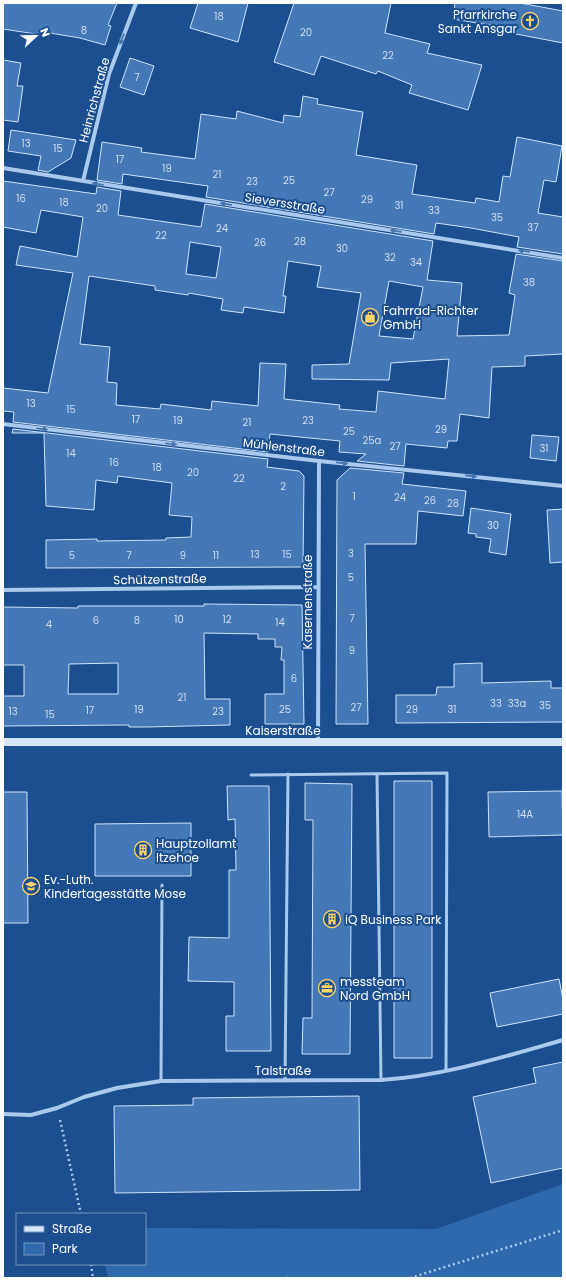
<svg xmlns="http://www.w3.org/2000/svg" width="566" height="1281" viewBox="0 0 566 1281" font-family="Poppins,sans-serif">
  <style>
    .green { fill: #2e69ad }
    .building { fill: #4478b7; stroke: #cfe3fa; fill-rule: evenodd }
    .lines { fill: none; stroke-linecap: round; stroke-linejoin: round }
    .path { stroke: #a9c9ee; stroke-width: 2.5; stroke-dasharray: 2 3; stroke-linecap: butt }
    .service { stroke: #a9c9ee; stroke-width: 3 }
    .minor { stroke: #a9c9ee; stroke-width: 4 }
    .secondary { stroke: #d6e6fa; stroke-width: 8 }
    .oneway { fill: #4674ac }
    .labels { text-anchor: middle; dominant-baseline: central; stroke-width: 4; stroke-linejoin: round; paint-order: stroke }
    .number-label { font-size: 10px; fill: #d0dded }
    .poi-label { font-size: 12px; fill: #fff; stroke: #1b4f8f; text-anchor: start }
    .street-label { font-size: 12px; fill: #fff; stroke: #1b4f8f }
  </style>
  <rect width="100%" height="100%" fill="#1b4f8f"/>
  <path class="green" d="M563 1184V1278H108L105 1264H145V1228L436 1229Z"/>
  <path class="building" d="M3 3H117L108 25 111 26 105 45 80 38 50 33 49 36 3 29Z
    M198 3H248L238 42 190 28Z
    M294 3H391L385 33 430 44 427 53 482 65 468 110 409 93 412 85 378 71 376 74 321 56 314 75 274 62Z
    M455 3H520L563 11V43L495 30V26L453 19Z
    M130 58 154 66 144 95 120 87Z
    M3 60 21 63 17 86H23L18 122 3 120Z
    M303 96 318 99 317 104 363 112 356 155 417 165 412 194 475 203 476 198 499 202 503 176 510 177 517 137 562 146 556 182 544 180 538 213 563 217V254L517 247 519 237 471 228 436 223 434 234 206 197 208 186 123 174 122 184 97 180 102 142 142 148 141 152 195 159 201 114 236 119 237 111 283 123 284 115 300 117Z
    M11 130 44 135 76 140 71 158 48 172 38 170 41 156 8 151Z
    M3 181 96 194 97 187 121 191 118 215 201 227 205 204 433 241 427 280 462 283 457 336 509 335 515 295 509 293 516 254 563 261V354L525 356V366L492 367 489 418 460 414 457 441H448L447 448 406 444 404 466 357 461 366 454 339 452 340 441 270 434 268 452 13 422 14 412 3 411V388L48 393 73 273 16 265 20 246 77 257 83 217 41 210 36 233 3 227ZM190 242 221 247 216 278 186 274ZM288 261 321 266 317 287 361 293 349 364 312 365V379L389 380 391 363 449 359 445 399 378 391 376 412 339 409 340 405 284 399 286 364 260 363 258 406 212 401 211 410 161 404 160 409 116 405 117 383 107 382 110 347 80 344 89 276 155 286V290L188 295 189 293 223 299 221 310 243 313 244 307 284 313 286 296H283ZM389 281 423 287 413 339 379 336Z
    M13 429 268 459 267 467 299 471 304 476 303 567 46 568V540L97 539V541L166 540V538L191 537 192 517 169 515 172 483 118 476 117 483 96 480 94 510 46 506 44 433H12Z
    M532 435 559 437 556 461 530 458Z
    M350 468 404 473 402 484 466 491 463 516 418 511 416 544H365L368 724H336L337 480Z
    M471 508 511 514 506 555 489 552 491 539 476 537V534L468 533Z
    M563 509V562L550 563 547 510Z
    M204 604 302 605 304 724H265V694H284V660H281L282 647H275V639H258V634L204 633 205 699H230V725L147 727H129V725L3 726V696H24V665H3V607L78 608V606H204ZM118 663V694H68L69 664Z
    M482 663V683L551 681V688H563V722L396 723V695H436L437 687H454V664Z
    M394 781H432V1058H394Z
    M305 783 352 784 350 1054H302L303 1018H312L313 820H305Z
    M227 786H269L271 1051H226V1016H234V982L188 981 189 937 229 938V870H236L235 819 228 820Z
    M562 791 563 835 489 837 488 792Z
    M3 792H27L28 923H3Z
    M191 823V876H95V824Z
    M559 979 563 999V1014L497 1027 490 993Z
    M563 1062V1168L491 1183 473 1097 536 1083 533 1068Z
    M359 1096 360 1190 115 1193 114 1106 193 1105V1098Z"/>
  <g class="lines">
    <path class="path" d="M60 1120 81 1214
      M91 1264 93 1278
      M286 1278H291
      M410 1278 563 1230"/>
    <path class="service" d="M377 774 381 1080
      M251 775 447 773 446 1071
      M285 1080 288 774
      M161 1081 162 885"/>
    <path class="minor" d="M3 168 563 258
      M83 181 109 74 136 3
      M3 424 319 461 563 486
      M3 590 317 587
      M318 742 319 461
      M3 1114 31 1115 57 1108 84 1097 117 1088 161 1081 381 1080C443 1076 503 1057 563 1040"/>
    <path class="secondary" d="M3 742H563"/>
  </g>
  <defs><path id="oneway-solid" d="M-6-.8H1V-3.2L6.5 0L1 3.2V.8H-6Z"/></defs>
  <g class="oneway">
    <use href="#oneway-solid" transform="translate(122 39) rotate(111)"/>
    <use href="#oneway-solid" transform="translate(98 184) rotate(-171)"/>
    <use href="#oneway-solid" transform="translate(226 204) rotate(-171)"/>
    <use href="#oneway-solid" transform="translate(396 231) rotate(-171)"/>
    <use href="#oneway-solid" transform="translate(524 251) rotate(-171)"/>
    <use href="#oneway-solid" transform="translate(42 429) rotate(7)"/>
    <use href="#oneway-solid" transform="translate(171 444) rotate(7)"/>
    <use href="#oneway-solid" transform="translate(342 463) rotate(6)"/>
    <use href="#oneway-solid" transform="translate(471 476) rotate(6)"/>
  </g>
  <defs>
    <g id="church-ring" transform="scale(0.9)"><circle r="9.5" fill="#1b4f8f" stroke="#ffd166" stroke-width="1.5"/><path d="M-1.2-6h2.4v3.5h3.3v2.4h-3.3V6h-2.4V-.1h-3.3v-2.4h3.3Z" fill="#ffd166"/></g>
    <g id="shop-ring" transform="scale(0.9)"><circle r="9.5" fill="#1b4f8f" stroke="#ffd166" stroke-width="1.5"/><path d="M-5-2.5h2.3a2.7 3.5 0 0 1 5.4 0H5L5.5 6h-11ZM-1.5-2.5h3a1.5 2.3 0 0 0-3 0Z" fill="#ffd166"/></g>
    <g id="building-ring" transform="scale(0.9)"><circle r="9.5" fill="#1b4f8f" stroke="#ffd166" stroke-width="1.5"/><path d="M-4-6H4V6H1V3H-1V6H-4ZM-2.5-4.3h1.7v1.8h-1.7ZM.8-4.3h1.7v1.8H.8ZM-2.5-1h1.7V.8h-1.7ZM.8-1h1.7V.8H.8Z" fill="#ffd166"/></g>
    <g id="school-ring" transform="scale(0.9)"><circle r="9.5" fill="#1b4f8f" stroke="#ffd166" stroke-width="1.5"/><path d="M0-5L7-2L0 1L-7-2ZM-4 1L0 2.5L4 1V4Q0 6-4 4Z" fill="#ffd166"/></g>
    <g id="office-ring" transform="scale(0.9)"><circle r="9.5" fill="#1b4f8f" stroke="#ffd166" stroke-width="1.5"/><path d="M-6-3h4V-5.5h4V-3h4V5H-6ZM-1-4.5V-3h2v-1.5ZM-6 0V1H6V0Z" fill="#ffd166"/></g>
  </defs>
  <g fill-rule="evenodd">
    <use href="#church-ring" x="530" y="21"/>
    <use href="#shop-ring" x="370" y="317"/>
    <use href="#building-ring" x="143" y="850"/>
    <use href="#school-ring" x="31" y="886"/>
    <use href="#building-ring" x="332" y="919"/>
    <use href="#office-ring" x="327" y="988"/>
  </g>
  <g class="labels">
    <g class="number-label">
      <text x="219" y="16">18</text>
      <text x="84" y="30">8</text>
      <text x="306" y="32">20</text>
      <text x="388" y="55">22</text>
      <text x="137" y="77">7</text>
      <text x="26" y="143">13</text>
      <text x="58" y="148">15</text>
      <text x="120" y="159">17</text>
      <text x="167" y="168">19</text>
      <text x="217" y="174">21</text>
      <text x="289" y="180">25</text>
      <text x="252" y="181">23</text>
      <text x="329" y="192">27</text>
      <text x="21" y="198">16</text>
      <text x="367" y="199">29</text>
      <text x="64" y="202">18</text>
      <text x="399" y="205">31</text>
      <text x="102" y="208">20</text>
      <text x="434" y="210">33</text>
      <text x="497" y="217">35</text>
      <text x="533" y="227">37</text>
      <text x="222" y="228">24</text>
      <text x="161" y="235">22</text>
      <text x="300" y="241">28</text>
      <text x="260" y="242">26</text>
      <text x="342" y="248">30</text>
      <text x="390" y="257">32</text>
      <text x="416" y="262">34</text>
      <text x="529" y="282">38</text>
      <text x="31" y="403">13</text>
      <text x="71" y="409">15</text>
      <text x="136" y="419">17</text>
      <text x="178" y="420">19</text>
      <text x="308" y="420">23</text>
      <text x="247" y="422">21</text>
      <text x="441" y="429">29</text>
      <text x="349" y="431">25</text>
      <text x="372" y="440">25a</text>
      <text x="395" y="446">27</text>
      <text x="544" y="448">31</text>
      <text x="71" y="453">14</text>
      <text x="114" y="462">16</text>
      <text x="157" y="467">18</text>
      <text x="193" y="472">20</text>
      <text x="239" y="478">22</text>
      <text x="283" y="486">2</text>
      <text x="354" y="496">1</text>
      <text x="400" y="497">24</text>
      <text x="430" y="500">26</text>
      <text x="453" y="503">28</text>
      <text x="493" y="525">30</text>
      <text x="351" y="553">3</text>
      <text x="255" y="554">13</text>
      <text x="287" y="554">15</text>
      <text x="72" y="555">5</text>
      <text x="129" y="555">7</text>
      <text x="183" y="555">9</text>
      <text x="216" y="555">11</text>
      <text x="351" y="577">5</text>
      <text x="352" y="618">7</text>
      <text x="179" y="619">10</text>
      <text x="227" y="619">12</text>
      <text x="96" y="620">6</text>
      <text x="137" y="620">8</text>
      <text x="280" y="622">14</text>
      <text x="49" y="624">4</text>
      <text x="352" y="650">9</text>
      <text x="294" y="678">6</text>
      <text x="182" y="697">21</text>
      <text x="496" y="703">33</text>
      <text x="517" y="703">33a</text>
      <text x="545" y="705">35</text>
      <text x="356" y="707">27</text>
      <text x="139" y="709">19</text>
      <text x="285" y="709">25</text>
      <text x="412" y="709">29</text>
      <text x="452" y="709">31</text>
      <text x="90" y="710">17</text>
      <text x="13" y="711">13</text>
      <text x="218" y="711">23</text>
      <text x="50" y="714">15</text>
      <text x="525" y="814">14A</text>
    </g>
    <g class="poi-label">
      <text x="517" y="14" text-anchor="end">Pfarrkirche<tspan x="517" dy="14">Sankt Ansgar</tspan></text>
      <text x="383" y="310">Fahrrad-Richter<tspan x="383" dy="14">GmbH</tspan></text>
      <text x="156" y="843">Hauptzollamt<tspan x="156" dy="14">Itzehoe</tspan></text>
      <text x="44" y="879">Ev.-Luth.<tspan x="44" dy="14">Kindertagesstätte Mose</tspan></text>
      <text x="345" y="919">iQ Business Park</text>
      <text x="340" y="981">messteam<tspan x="340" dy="14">Nord GmbH</tspan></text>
    </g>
    <g class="street-label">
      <text transform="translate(94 100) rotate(-75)">Heinrichstraße</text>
      <text transform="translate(285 203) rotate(9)">Sieversstraße</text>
      <text transform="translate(284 447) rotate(7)">Mühlenstraße</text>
      <text transform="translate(160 579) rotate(-1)">Schützenstraße</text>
      <text transform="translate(307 602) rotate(-90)">Kasernenstraße</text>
      <text x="283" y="730">Kaiserstraße</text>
      <text x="283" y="1070">Talstraße</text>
    </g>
  </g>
  <rect width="566" height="1281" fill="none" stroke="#ffffff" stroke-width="8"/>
  <rect x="16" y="1213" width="130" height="52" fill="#1b4f8f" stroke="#7695bc"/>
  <rect x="24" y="1226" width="20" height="6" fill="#d6e6fa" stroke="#7695bc"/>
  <text x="52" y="1233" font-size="12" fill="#ffffff">Straße</text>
  <rect x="24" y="1243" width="20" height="12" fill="#2e69ad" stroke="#7695bc"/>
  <text x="52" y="1253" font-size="12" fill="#ffffff">Park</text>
  <g transform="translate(36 36) rotate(68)" stroke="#1b4f8f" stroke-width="3" paint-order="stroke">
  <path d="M0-3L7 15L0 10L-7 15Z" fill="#ffffff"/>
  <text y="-6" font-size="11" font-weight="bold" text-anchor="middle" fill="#ffffff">N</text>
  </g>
</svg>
